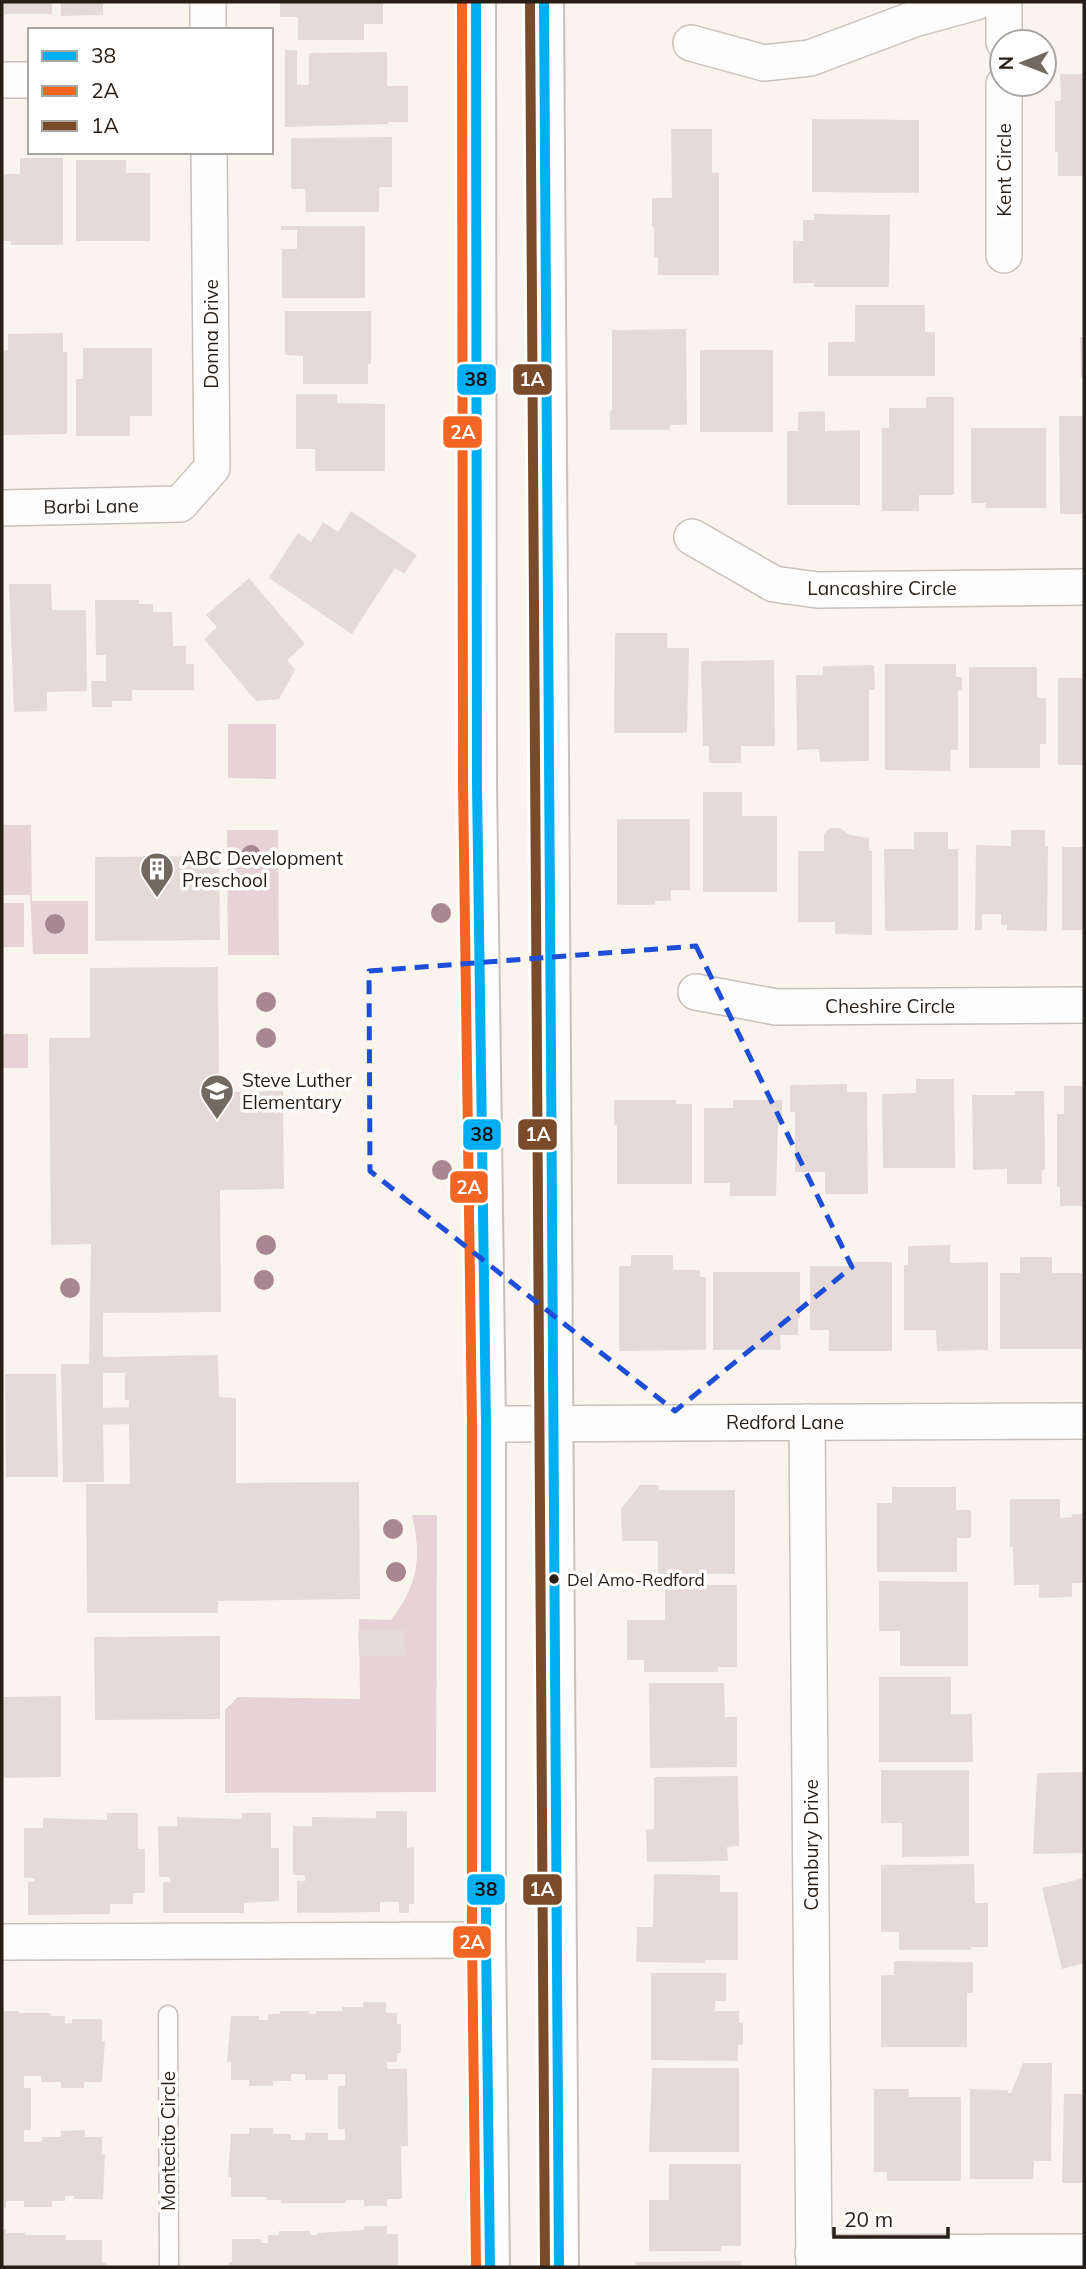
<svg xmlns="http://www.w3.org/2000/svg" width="1086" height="2269" viewBox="0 0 1086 2269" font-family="Mulish,sans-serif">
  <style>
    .green { fill: #e7d3d7 }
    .building { fill: #e5dad7; fill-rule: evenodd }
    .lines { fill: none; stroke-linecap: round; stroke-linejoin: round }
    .lane-casing { stroke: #c9c1bb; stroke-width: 21 }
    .street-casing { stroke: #c9c1bb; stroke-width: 38 }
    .primary-casing { stroke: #c9c1bb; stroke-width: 42 }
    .lane { stroke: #fefdfd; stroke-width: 18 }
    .street { stroke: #fefdfd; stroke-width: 35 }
    .primary { stroke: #fefdfd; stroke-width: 38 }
    .bus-1-casing { stroke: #fff; stroke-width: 16 }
    .bus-2-casing { stroke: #fff; stroke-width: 16 }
    .bus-3-casing { stroke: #fff; stroke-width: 16 }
    .bus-1 { stroke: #00aff2; stroke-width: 10 }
    .bus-2 { stroke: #f26522; stroke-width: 10 }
    .bus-3 { stroke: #7a4b2a; stroke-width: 10 }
    .tree { fill: #a88792 }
    .marked { fill: none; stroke: #1d4ed8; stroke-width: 5; stroke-dasharray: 14 9; stroke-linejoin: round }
    .bus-dot { fill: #281e15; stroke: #fff; stroke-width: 2.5 }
    .labels { text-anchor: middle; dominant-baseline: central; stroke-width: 7; stroke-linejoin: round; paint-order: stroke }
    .bus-label { font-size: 17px; fill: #281e15; stroke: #fff; text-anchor: start }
    .street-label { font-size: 19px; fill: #281e15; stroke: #fff }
    .poi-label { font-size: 19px; fill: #281e15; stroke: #fff; text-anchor: start }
    .line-badge { stroke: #fff; stroke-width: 2.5 }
    .badge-label { font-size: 19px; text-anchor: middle; font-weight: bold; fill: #fff }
    .pale-badge-label { font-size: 19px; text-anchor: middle; font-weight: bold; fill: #111 }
  </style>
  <rect width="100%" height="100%" fill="#faf4ef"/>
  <path class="green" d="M228 724H276V779L228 778Z
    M2 825H31L32 901H88V954H33L30 895H2Z
    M227 830H278L279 955H228Z
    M2 903H24V947H2Z
    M2 1034H28V1068H2Z
    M412 1515H437L436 1792 225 1793V1710L238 1697 360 1699 359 1619 391 1620C418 1585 422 1558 412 1515Z"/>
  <path class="building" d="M2 2H52V14H2Z
    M61 2H103V15L61 16Z
    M280 2H383V24H364V40H298V17H280Z
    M285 50H297V85H309V53L387 52V86H408V122H388V124L285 127Z
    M1060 74H1084V176H1058V152H1055V101H1061Z
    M812 119 919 120V193L812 192Z
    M671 129H712V173H719V275H658V257H654V227H652V198H672Z
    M392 137V187H379V212H306L305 189H291V138Z
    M20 158H63V245H11V241H2V174H20Z
    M76 160H126V173H150V241H76Z
    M814 214 890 215 889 287H814V283H793V241H803V220H814Z
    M281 226H365V298H282V249H297V230H281Z
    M855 305H925V332H935V376H828V342H855Z
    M285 311H371V364H368V384H303V356L285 355Z
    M686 329 687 425H670V430H610V411H612V330Z
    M63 333V352H67V434L2 435V350H8V334Z
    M1080 337H1084V377H1081Z
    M83 348H152V416H130V436H76V379H83Z
    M700 350H773V432H700Z
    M296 394H337V403L385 404V471H315V449H296Z
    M926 397H954V495H919V511H882V428H889V408H926Z
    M825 411V431L860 430V505H787V431H798V412Z
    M1059 416H1084V514H1060Z
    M971 428H1046V508H986V503H971Z
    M351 511 417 555 404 574 395 568 352 634 269 578 298 533 311 542 323 522 338 532Z
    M249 578 305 644 287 660 295 670 279 699 256 701 204 639 217 627 206 615Z
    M9 584H51L52 610H86L87 691 47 692V711L14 712Z
    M95 600H139V604H153V612H172L173 646H186V664H194V690H132V701H112V707H92L91 681H106V655H96Z
    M615 633H667V648H689L687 733H614Z
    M774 660 775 746H741V763H709V746H703L701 661Z
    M885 664H956V677H962V690H958V750H951L950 771 885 770Z
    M874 665 875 690H869V761L820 762 819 749 797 750 796 675H823V666Z
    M969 667H1037V698H1046V744H1040V768H969Z
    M1058 678H1084V765H1058Z
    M703 792H742V816H777V892H703Z
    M617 819H690V890H671V901H655V905H617Z
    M830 828H840L850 835 869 838V851H872V935L835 934V922H798V851H824V834Z
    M1011 830H1045V846H1048L1047 931 1007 930V925H1001V914H982V930H975L976 845 1011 846Z
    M914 832H948V849H958V930L885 931 884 849H914Z
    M1062 847H1084V930H1062Z
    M219 856 220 940 95 941V857Z
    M218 967 219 1092 283 1091 284 1189 220 1190 221 1312 103 1313V1357L218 1355 219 1397 236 1398V1483L359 1482 360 1599 218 1601V1613H87L86 1484H130L129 1424 103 1425 104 1482H63L61 1364H89L91 1244 51 1245 49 1038H90V968ZM103 1373H125V1400H129V1407L103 1408Z
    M916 1079H954L955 1168H883L882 1094 916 1093Z
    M847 1084V1092H867L868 1194H825V1172H795V1112H790V1085Z
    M1064 1086H1084V1206H1060V1187H1057V1114H1064Z
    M1015 1091H1044L1045 1170H1042V1184H1007V1169L973 1170 972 1095H1015Z
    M614 1100H676V1104H692V1184H617V1125H614Z
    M733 1100H782V1124H778L776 1196H730V1183H704V1108H733Z
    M950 1245V1263L988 1262V1350L937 1351 936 1330H904V1265H908V1246Z
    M631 1255H673V1270H700V1277H706V1350L619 1351V1266H631Z
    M1020 1257H1052V1273H1082V1349H1000V1273H1020Z
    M852 1262H892V1351H829V1330H810V1266H852Z
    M713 1272H800V1318H798V1335H780L781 1350H713Z
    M5 1374H56L58 1477H6Z
    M640 1485H659V1490H735V1574H658V1541H622L621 1509Z
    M892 1487H956V1510H971V1538H957V1572H877V1503H892Z
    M1010 1499H1060V1518L1072 1517V1514H1084V1583H1072V1597L1039 1598V1585H1014L1013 1547H1010Z
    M879 1581 968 1582V1666H900V1631H879Z
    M665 1585H737V1667H718V1672H644V1660H627V1620H665Z
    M404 1630 405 1656H359L358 1631Z
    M220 1636V1719L95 1720 94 1637Z
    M879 1677H951V1714H972L973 1762H879Z
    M649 1683H724L725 1717H737V1767L650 1768Z
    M61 1696V1777L2 1778V1697Z
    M881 1770H969V1856L902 1857V1823H881Z
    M1084 1772V1853L1033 1854 1037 1773Z
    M738 1776 739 1846 727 1847 728 1861 647 1862 646 1830 654 1829V1777Z
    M376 1811H407V1848L414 1847V1904H409V1913H399V1902H380V1912L297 1913V1881H305V1875H293V1826H312V1817L376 1818Z
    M107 1813H138V1849H145V1893H133V1904H110V1914L28 1915V1882H35V1878H24V1828H43V1818L107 1820Z
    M242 1813H271V1848H279V1901L244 1903V1913H163V1882H170V1877H159L158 1826H177V1817L242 1819Z
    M974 1864 975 1903H988V1947H971V1950H899V1932H881V1865Z
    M654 1874 720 1875V1892H738V1960H705V1963L636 1962 637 1927H653Z
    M1084 1878V1963L1062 1969 1042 1888Z
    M894 1961 973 1962V1993H967V2047H881V1975H894Z
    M651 1973H726V2001H715V2011H739V2023H743V2045H738V2061L651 2060Z
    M363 2002H386V2013H397V2024H401V2053H397V2062H387V2069H407L408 2146H401L402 2199H387V2206H364V2200H346V2203H281V2200H267V2197H231V2177H228L231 2134H249V2128H273V2134H291V2140H305V2133H328V2140H345V2129H338V2086H345V2074H328V2080H305V2074H291V2081H273V2086H249V2080H231V2062H227L231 2016H259V2020H268V2014H280V2011H309V2014H316V2011H342V2007H363Z
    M2 2007H4V2011H19V2013H51V2016H65V2023H72V2019H102V2041H105L102 2082H84V2088H61V2082H41V2076H24V2088H31V2130H24V2142H42V2137H61V2131L85 2130V2137H102V2154H105L103 2199H74V2196H65V2201H52V2207H24V2201H6V2208H2Z
    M1023 2063H1052L1051 2161H1034L1033 2179H970V2089L1008 2090V2093H1011Z
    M652 2068H739V2152H649Z
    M874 2089H909V2097H961V2181H887V2172H874Z
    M1064 2094H1084V2183H1062Z
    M669 2164H741V2246H721V2251H649V2200H669Z
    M364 2226H387V2234H398V2267H229V2262H232V2239H261V2243H268V2235H279V2231H310V2235H318V2233L364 2230Z
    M2 2229H6V2233H25V2235H66V2240H102V2263H106V2267H2Z
    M741 2261V2267H636L635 2262Z"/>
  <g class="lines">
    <g class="lane-casing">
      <path id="lane" d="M168 2015 169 2267"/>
    </g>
    <g class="street-casing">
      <path id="street" d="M208 2V30
        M1004 2V42
        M691 43 764 63 810 58 914 19 976 2
        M2 80H30
        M1004 84V255
        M2 508 180 504 212 468 209 152
        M692 537 774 584 817 590 1084 587
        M696 992 776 1007 1084 1005
        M807 1422 814 2267
        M486 1424 1084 1421
        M2 1942 486 1940
        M813 2253 1084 2252"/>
    </g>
    <g class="primary-casing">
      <path id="primary" d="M476 2 477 784 486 1424V1940L490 2267
        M544 2 559 2267"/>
    </g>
    <use href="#lane" class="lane"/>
    <use href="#street" class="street"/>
    <use href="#primary" class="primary"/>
    <g class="bus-1-casing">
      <path id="bus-1" d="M476 2 477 784 486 1424V1940L490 2267
        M544 2 559 2267"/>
    </g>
    <g class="bus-2-casing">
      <path id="bus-2" d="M462 2 463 784 472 1424V1940L476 2267"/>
    </g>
    <g class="bus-3-casing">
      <path id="bus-3" d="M530 2 545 2267"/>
    </g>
    <use href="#bus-1" class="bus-1"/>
    <use href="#bus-2" class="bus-2"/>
    <use href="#bus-3" class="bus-3"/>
  </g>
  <g class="tree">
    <circle cx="251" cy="855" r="10"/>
    <circle cx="441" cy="913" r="10"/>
    <circle cx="55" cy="924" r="10"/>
    <circle cx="266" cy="1002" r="10"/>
    <circle cx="266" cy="1038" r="10"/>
    <circle cx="442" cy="1170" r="10"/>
    <circle cx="266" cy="1245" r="10"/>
    <circle cx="264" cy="1280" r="10"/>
    <circle cx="70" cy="1288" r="10"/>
    <circle cx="393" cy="1529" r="10"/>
    <circle cx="396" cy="1572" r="10"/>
  </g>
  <path class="marked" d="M696 946 852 1267 675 1411 370 1171 369 971Z"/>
  <defs>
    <g id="building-pin" transform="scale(1.75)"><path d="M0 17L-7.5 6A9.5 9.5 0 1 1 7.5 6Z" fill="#726961" stroke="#fff"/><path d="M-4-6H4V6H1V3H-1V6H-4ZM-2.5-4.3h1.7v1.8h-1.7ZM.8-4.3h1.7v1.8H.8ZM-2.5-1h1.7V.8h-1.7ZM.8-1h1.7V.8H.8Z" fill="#fff"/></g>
    <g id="school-pin" transform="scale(1.75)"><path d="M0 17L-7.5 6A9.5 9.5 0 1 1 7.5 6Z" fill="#726961" stroke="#fff"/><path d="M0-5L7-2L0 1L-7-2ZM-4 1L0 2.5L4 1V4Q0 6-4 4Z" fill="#fff"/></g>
  </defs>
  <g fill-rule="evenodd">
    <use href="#building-pin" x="157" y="869"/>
    <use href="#school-pin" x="217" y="1091"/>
  </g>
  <circle class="bus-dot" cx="554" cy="1579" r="6"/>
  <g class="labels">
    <g class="bus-label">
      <text x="567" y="1579">Del Amo-Redford</text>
    </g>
    <g class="street-label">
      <text transform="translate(1004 170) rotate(-90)">Kent Circle</text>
      <text transform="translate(211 334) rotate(-90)">Donna Drive</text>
      <text transform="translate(91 506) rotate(-1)">Barbi Lane</text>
      <text x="882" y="588">Lancashire Circle</text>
      <text x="890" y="1006">Cheshire Circle</text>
      <text x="785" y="1422">Redford Lane</text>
      <text transform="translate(811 1845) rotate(-90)">Cambury Drive</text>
      <text transform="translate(168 2141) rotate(-90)">Montecito Circle</text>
    </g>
    <g class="poi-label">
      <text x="182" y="858">ABC Development<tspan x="182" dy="22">Preschool</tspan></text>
      <text x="242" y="1080">Steve Luther<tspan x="242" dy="22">Elementary</tspan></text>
    </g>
  </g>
  <g class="line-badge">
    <rect x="512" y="363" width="41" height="33" rx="7" fill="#7a4b2a"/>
    <rect x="456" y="363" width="41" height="33" rx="7" fill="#00aff2"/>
    <rect x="442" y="415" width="41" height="34" rx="7" fill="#f26522"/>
    <rect x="517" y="1118" width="41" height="33" rx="7" fill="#7a4b2a"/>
    <rect x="462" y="1118" width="40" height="33" rx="7" fill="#00aff2"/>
    <rect x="449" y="1170" width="40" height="34" rx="7" fill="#f26522"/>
    <rect x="522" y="1873" width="41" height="33" rx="7" fill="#7a4b2a"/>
    <rect x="466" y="1873" width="40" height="33" rx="7" fill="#00aff2"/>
    <rect x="452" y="1925" width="40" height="34" rx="7" fill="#f26522"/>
  </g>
  <g class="badge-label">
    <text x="532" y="386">1A</text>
    <text x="463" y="439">2A</text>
    <text x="538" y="1141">1A</text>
    <text x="469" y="1194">2A</text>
    <text x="542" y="1896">1A</text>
    <text x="472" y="1949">2A</text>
  </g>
  <g class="pale-badge-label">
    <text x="476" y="386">38</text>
    <text x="482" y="1141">38</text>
    <text x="486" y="1896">38</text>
  </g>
  <rect width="1086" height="2269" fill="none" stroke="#281e15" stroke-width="7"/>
  <rect x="28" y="28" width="245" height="126" fill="#ffffff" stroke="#a9a5a1" stroke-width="2"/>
  <rect x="42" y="51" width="35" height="10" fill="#00aff2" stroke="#a9a5a1" stroke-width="2"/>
  <text x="91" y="63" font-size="21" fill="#281e15">38</text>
  <rect x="42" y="86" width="35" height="10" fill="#f26522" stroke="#a9a5a1" stroke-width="2"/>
  <text x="91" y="98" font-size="21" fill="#281e15">2A</text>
  <rect x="42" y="121" width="35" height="10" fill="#7a4b2a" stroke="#a9a5a1" stroke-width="2"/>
  <text x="91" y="133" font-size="21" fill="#281e15">1A</text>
  <g transform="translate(1023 63) rotate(270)"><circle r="33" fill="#ffffff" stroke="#a9a5a1" stroke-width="2"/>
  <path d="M0-5L12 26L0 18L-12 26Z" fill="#726961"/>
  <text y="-10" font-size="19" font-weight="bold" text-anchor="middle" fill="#281e15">N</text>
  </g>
  <path d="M834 2227v10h114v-10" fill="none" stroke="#281e15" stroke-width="3.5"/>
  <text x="844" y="2227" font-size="21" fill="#281e15" stroke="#ffffff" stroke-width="5" paint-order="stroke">20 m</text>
</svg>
